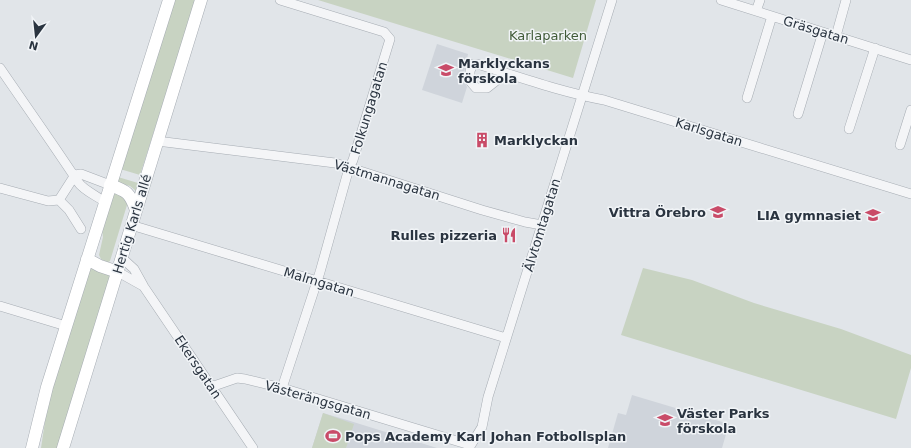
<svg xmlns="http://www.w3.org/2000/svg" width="911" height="448" viewBox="0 0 911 448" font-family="'DejaVu Sans',sans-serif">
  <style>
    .built { fill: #cfd4db }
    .green { fill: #c8d3c2 }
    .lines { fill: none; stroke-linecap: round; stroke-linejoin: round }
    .street-casing { stroke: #a6acb3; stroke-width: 10 }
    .secondary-casing { stroke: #a6acb3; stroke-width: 13 }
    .street { stroke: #f4f5f7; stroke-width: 9 }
    .secondary { stroke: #fff; stroke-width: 12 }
    .labels { text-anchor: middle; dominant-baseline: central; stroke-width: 3; stroke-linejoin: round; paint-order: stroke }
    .street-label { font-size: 13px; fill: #2a3440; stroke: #f1f4f7 }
    .park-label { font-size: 13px; fill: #415b38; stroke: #f1f4f7 }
    .poi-label { font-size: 13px; font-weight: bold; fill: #2a3440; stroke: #f1f4f7; text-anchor: start }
  </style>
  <rect width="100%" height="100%" fill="#e1e5e9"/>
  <path class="built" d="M437 44 468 54 463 78 467 87 462 103 422 90Z
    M632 395 729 424 722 448H608L618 413 626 415Z
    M323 413 347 420 437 448H312Z"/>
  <path class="green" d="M174 0H196L140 175 120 169Z
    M318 0H596L573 78Z
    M118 177 138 183 136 191 130 186 116 182Z
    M117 193 122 195 127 201V205L110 261 107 263 101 259 99 255 103 237 102 230 113 195Z
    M90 265 110 275 111 278 57 448H41L47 408Z
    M643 268 692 280 754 303 841 329 911 355V368L896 419 621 335Z
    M323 413 354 424 346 448H312Z"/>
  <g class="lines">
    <g class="street-casing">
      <path id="street" d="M280 0 384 32 390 39 353 160 349 168 320 272 282 388
        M721 0 911 60
        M756 11 760 0
        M836 36 846 0
        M0 68C26 106 53 144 78 182 83 190 97 196 105 202
        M506 73 487 88H476L470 81V71L473 64H477C519 77 561 92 604 100L911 194
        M747 98 772 16
        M798 114 823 32
        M849 129 875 48
        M157 141 335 163 482 210 525 222 542 225
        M900 145 911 110
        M75 175 81 174 110 185
        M0 188 48 201 59 200 75 175
        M59 200 69 210 81 229
        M131 225 506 338
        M122 258 134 269 144 287 253 448
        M118 272 143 286
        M0 306 66 326
        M211 387 237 378 245 379 282 388 470 445
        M469 448 482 427 488 397 612 0"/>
    </g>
    <g class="secondary-casing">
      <path id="secondary" d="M110 185C127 191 130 193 136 210
        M87 259 100 266 118 272
        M32 448 47 387 169 0
        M63 448 201 0"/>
    </g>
    <use href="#street" class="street"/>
    <use href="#secondary" class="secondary"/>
  </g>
  <defs>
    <g id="school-bare" transform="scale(1.2)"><path d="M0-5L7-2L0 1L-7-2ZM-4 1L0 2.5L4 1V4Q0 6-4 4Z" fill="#c94b68" stroke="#f1f4f7" stroke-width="2.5" paint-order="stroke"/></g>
    <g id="building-bare" transform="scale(1.2)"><path d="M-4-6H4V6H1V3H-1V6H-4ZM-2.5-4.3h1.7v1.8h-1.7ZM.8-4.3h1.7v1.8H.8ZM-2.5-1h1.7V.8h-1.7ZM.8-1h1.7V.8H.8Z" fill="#c94b68" stroke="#f1f4f7" stroke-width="2.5" paint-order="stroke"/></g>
    <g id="restaurant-bare" transform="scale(1.2)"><path d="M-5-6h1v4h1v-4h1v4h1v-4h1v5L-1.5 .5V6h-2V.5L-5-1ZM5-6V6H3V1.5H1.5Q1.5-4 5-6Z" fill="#c94b68" stroke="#f1f4f7" stroke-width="2.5" paint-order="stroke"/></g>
    <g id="stadium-bare" transform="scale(1.2)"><path d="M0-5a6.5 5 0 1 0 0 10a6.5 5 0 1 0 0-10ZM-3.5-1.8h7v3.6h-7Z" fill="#c94b68" stroke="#f1f4f7" stroke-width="2.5" paint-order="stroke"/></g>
  </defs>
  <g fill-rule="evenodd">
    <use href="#school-bare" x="446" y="70"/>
    <use href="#building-bare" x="482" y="140"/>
    <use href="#school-bare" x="718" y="212"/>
    <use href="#school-bare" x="873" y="215"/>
    <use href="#restaurant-bare" x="509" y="235"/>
    <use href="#school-bare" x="665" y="420"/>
    <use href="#stadium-bare" x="333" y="436"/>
  </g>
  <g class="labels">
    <g class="street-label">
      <text transform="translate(816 30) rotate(17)">Gräsgatan</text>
      <text transform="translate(369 108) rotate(-73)">Folkungagatan</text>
      <text transform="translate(709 132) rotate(17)">Karlsgatan</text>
      <text transform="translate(387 180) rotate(17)">Västmannagatan</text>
      <text transform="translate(132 224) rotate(-73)">Hertig Karls allé</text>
      <text transform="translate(542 225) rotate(-73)">Älvtomtagatan</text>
      <text transform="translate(319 282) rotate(17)">Malmgatan</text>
      <text transform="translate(198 367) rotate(56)">Ekersgatan</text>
      <text transform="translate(318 400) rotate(16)">Västerängsgatan</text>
    </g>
    <g class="park-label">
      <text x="548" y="35">Karlaparken</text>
    </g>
    <g class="poi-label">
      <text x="458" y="63">Marklyckans<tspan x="458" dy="15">förskola</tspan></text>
      <text x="494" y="140">Marklyckan</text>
      <text x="706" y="212" text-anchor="end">Vittra Örebro</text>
      <text x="861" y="215" text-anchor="end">LIA gymnasiet</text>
      <text x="497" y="235" text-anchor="end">Rulles pizzeria</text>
      <text x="677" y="413">Väster Parks<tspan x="677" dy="15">förskola</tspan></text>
      <text x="345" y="436">Pops Academy Karl Johan Fotbollsplan</text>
    </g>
  </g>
  <g transform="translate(36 36) rotate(195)" stroke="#f1f4f7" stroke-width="3" paint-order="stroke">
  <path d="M0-3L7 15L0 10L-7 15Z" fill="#2a3440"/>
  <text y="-6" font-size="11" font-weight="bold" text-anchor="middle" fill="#2a3440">N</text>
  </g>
</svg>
